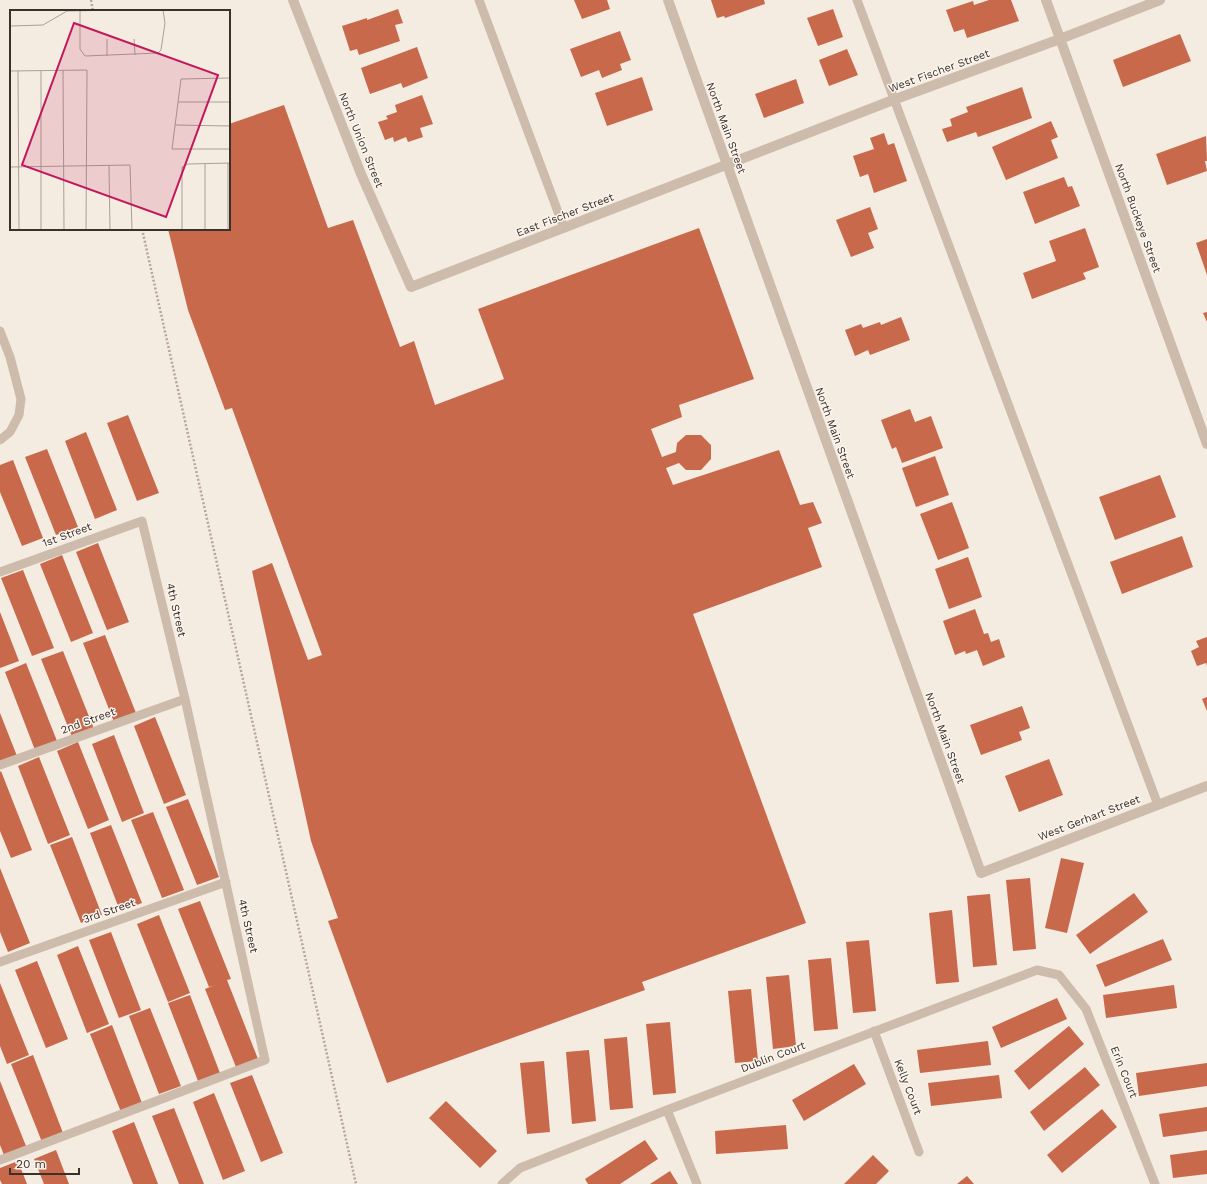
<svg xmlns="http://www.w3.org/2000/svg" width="1207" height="1184" viewBox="0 0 1207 1184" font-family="'Work Sans',sans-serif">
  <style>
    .building { fill: #c8694b }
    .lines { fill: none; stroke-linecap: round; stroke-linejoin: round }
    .path { stroke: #b9a596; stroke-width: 2.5; stroke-dasharray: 2 2; stroke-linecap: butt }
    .lane { stroke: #cdbbac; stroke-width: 9 }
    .street { stroke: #cdbbac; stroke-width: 10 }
    .labels { text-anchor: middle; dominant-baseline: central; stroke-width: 3; stroke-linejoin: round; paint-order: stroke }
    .street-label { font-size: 11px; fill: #3b302b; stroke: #fbf5ee }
    .inset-road { fill: none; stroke: #aaa098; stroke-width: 1 }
    .view { fill: #c2185b; fill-opacity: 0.15; stroke: #c2185b; stroke-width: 2 }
    .inset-edge { fill: none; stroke: #3b302b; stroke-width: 2 }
  </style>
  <rect width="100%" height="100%" fill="#f4ebe1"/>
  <path class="building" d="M574 0H607L610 9 582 19Z
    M711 0H764L765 4 725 18 724 16 717 18Z
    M989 0H1011L1019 21 967 38 964 29 954 32 946 10 973 1 974 5Z
    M398 9 403 23 395 25 400 41 359 55 357 49 350 51 342 26 367 18V20Z
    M833 9 843 37 818 46 807 18Z
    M620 31 631 60 620 64 622 70 602 78 599 70 581 77 570 49Z
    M1180 34 1191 61 1123 87 1113 60Z
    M417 47 428 78 403 88 401 83 370 94 361 68Z
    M847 49 858 75 829 86 819 60Z
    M642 77 653 110 607 126 595 93Z
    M796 79 804 103 764 118 755 94Z
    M1022 87 1032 118 978 137 976 132 947 142 942 129 952 126 950 119 968 112 966 107Z
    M422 95 433 124 420 128 423 137 408 142 406 137 394 142 393 137 385 140 378 122 388 119 386 116 397 112 395 105Z
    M284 105 328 228 353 220 400 347 414 341 435 405 504 379 478 309 699 228 754 379 679 405 682 417 651 429 662 457 676 452 677 443 686 435H701L711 445V459L701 470H686L679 463 666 468 673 485 779 450 800 505 813 502 822 523 808 528 822 567 693 614 806 923 642 982 645 990 387 1083 328 921 338 918 311 841 252 571 272 563 308 660 322 655 232 408 225 410 188 310 168 229H229V124Z
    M1051 121 1058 137 1051 140 1058 158 1006 180 992 147Z
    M884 133 888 145 894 143 907 181 874 193 868 174 860 177 853 156 874 149 870 138Z
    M1206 136 1207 161H1205L1207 171 1167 185 1156 154Z
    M1064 177 1068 187 1072 186 1080 206 1035 224 1023 192Z
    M870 207 878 229 868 233 874 248 851 257 836 220Z
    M1085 228 1099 267 1083 273 1086 279 1032 299 1023 273 1056 261 1049 241Z
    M1207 239V275L1196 243Z
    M1207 312V322L1203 313Z
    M901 317 910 340 870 355 868 350 855 356 845 330 861 324 863 328 880 322 881 325Z
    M910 409 915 422 931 416 943 448 902 463 896 447 892 449 881 420Z
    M128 415 159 493 137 501 107 423Z
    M86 432 117 510 95 519 65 441Z
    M47 449 78 527 56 535 25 457Z
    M935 456 949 495 916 507 902 468Z
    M13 460 43 538 22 546 0 492V465Z
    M1160 475 1176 517 1115 540 1099 497Z
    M952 502 969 548 938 560 920 514Z
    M1182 536 1193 567 1122 594 1110 562Z
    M98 543 129 622 107 630 76 552Z
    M62 555 93 633 71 642 40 564Z
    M968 557 982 597 949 609 935 569Z
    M23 570 54 648 32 656 1 578Z
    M975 609 984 634 988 633 991 642 999 639 1005 657 983 666 977 650 966 654 965 651 955 655 943 621Z
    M0 612 19 661 0 668Z
    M105 635 136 713 114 722 83 643Z
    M1207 637V666L1206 663 1197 666 1191 651 1199 647 1196 641Z
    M63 651 94 729 72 737 41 659Z
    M26 663 57 741 35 750 5 672Z
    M1207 697V711L1202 699Z
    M1022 706 1030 728 1019 732 1022 740 981 755 970 725Z
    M0 713 17 756 0 762Z
    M155 717 186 795 164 804 134 726Z
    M114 735 144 813 122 822 92 744Z
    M78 742 109 820 88 829 57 751Z
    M39 757 70 835 48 844 18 766Z
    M1049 759 1063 795 1019 812 1005 776Z
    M1 771 32 850 11 858 0 831V772Z
    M188 799 219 877 197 885 166 807Z
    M153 812 184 890 162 898 131 820Z
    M111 825 142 903 120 911 90 833Z
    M72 837 102 915 81 923 50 845Z
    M1061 858 1084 863 1067 933 1045 928Z
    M0 868 30 943 8 952 0 932Z
    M1030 878 1036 949 1013 951 1006 880Z
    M1134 893 1148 912 1090 954 1076 935Z
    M990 894 997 965 973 967 967 896Z
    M200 901 231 979 227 980 258 1059 236 1067 205 989 215 985 209 987 178 909Z
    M952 910 959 982 936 984 929 913Z
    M159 915 190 993 168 1002 137 924Z
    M111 932 141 1010 119 1018 89 940Z
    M1163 939 1172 960 1105 987 1096 965Z
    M869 940 876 1011 853 1013 846 942Z
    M78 946 109 1024 87 1033 57 955Z
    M831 958 838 1029 814 1031 808 960Z
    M37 961 68 1039 46 1048 15 970Z
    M789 975 796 1046 773 1049 766 977Z
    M0 983 29 1055 7 1064 0 1046Z
    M1174 985 1177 1008 1106 1018 1103 995Z
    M751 989 758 1061 735 1063 728 991Z
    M190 995 220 1073 198 1081 168 1003Z
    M1057 998 1067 1019 1001 1048 992 1027Z
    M150 1008 181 1086 159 1094 129 1016Z
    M670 1022 676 1093 653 1095 646 1024Z
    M112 1025 142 1103 121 1112 90 1034Z
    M1069 1026 1084 1044 1029 1090 1014 1071Z
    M627 1037 633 1108 610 1110 604 1039Z
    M988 1041 991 1065 920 1073 917 1050Z
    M589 1050 596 1121 572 1124 566 1052Z
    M33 1055 63 1133 42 1142 11 1064Z
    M544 1061 550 1132 527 1134 520 1063Z
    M1207 1063V1086L1139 1096 1136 1073Z
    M854 1064 866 1084 804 1121 792 1100Z
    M1085 1067 1100 1085 1044 1131 1030 1112Z
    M252 1075 283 1153 261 1162 230 1083Z
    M999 1075 1002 1098 931 1106 928 1083Z
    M0 1081 26 1146 4 1155 0 1145Z
    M214 1093 245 1171 223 1180 193 1102Z
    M446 1101 497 1151 480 1168 429 1118Z
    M1207 1107V1131L1163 1137 1159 1114Z
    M174 1108 204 1184H179L152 1116Z
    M1102 1109 1117 1127 1062 1173 1047 1155Z
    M134 1122 158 1184H133L112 1131Z
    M786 1125 788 1149 716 1154 715 1131Z
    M645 1140 658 1159 620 1184H588L585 1179Z
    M56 1150 69 1184H44L34 1159Z
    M1207 1150V1174L1173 1178 1170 1155Z
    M873 1155 889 1171 876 1184H844Z
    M18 1161 27 1184H2L0 1180V1168Z
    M670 1171 678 1184H650Z
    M967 1176 974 1184H957Z"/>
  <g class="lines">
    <path class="path" d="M91 0 93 11
      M142 229 356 1184"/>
    <path class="lane" d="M479 0 564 228
      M857 0 1158 805
      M0 331 10 357 21 399 19 415 10 432 0 440
      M0 572 142 521 185 699 265 1060 0 1160
      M0 765 185 699
      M0 962 226 882
      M874 1031 919 1152
      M667 1110 697 1184
      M502 1184 520 1168 667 1110 1037 970 1059 975 1086 1009 1155 1184"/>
    <path class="street" d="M293 0 361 174 411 287 893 100 1060 39 1160 0
      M668 0 981 873 1207 786
      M1046 0 1207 444"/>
  </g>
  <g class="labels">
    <g class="street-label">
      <text transform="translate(939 71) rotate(-20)">West Fischer Street</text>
      <text transform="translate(726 128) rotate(70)">North Main Street</text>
      <text transform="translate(361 140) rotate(68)">North Union Street</text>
      <text transform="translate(565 215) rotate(-21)">East Fischer Street</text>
      <text transform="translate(1138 218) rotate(70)">North Buckeye Street</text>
      <text transform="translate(835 433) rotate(70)">North Main Street</text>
      <text transform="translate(67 535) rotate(-20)">1st Street</text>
      <text transform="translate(176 610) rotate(77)">4th Street</text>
      <text transform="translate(88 721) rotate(-20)">2nd Street</text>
      <text transform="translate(945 738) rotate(70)">North Main Street</text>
      <text transform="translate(1089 818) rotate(-21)">West Gerhart Street</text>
      <text transform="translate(109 911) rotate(-19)">3rd Street</text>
      <text transform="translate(248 926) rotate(77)">4th Street</text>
      <text transform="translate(773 1057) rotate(-21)">Dublin Court</text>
      <text transform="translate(1124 1072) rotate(68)">Erin Court</text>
      <text transform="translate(908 1087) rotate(69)">Kelly Court</text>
    </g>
  </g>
  <g transform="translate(10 10)">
    <rect width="220" height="220" fill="#f4ebe1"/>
    <path class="inset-road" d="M70 1V39L75 46 148 43 151 40 155 13 153 0M0 16 33 15 57 1 109 0M97 29V46M124 29 125 45M53 60 54 220M0 61 77 60 76 220M8 61 9 220M220 68 171 69 162 139H220M168 92H220M165 115 220 116M218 153V220M195 154V220M99 155 100 220M0 157 120 155 122 220M31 220V61M172 220V157L178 154 220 153"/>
    <path class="view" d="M64 13 208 65 156 207 12 155Z"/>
    <rect width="220" height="220" class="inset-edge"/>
  </g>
  <path d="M10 1168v6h69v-6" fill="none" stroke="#3b302b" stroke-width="2"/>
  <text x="16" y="1168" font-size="12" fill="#3b302b" stroke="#fbf5ee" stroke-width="3" paint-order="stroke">20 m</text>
</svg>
